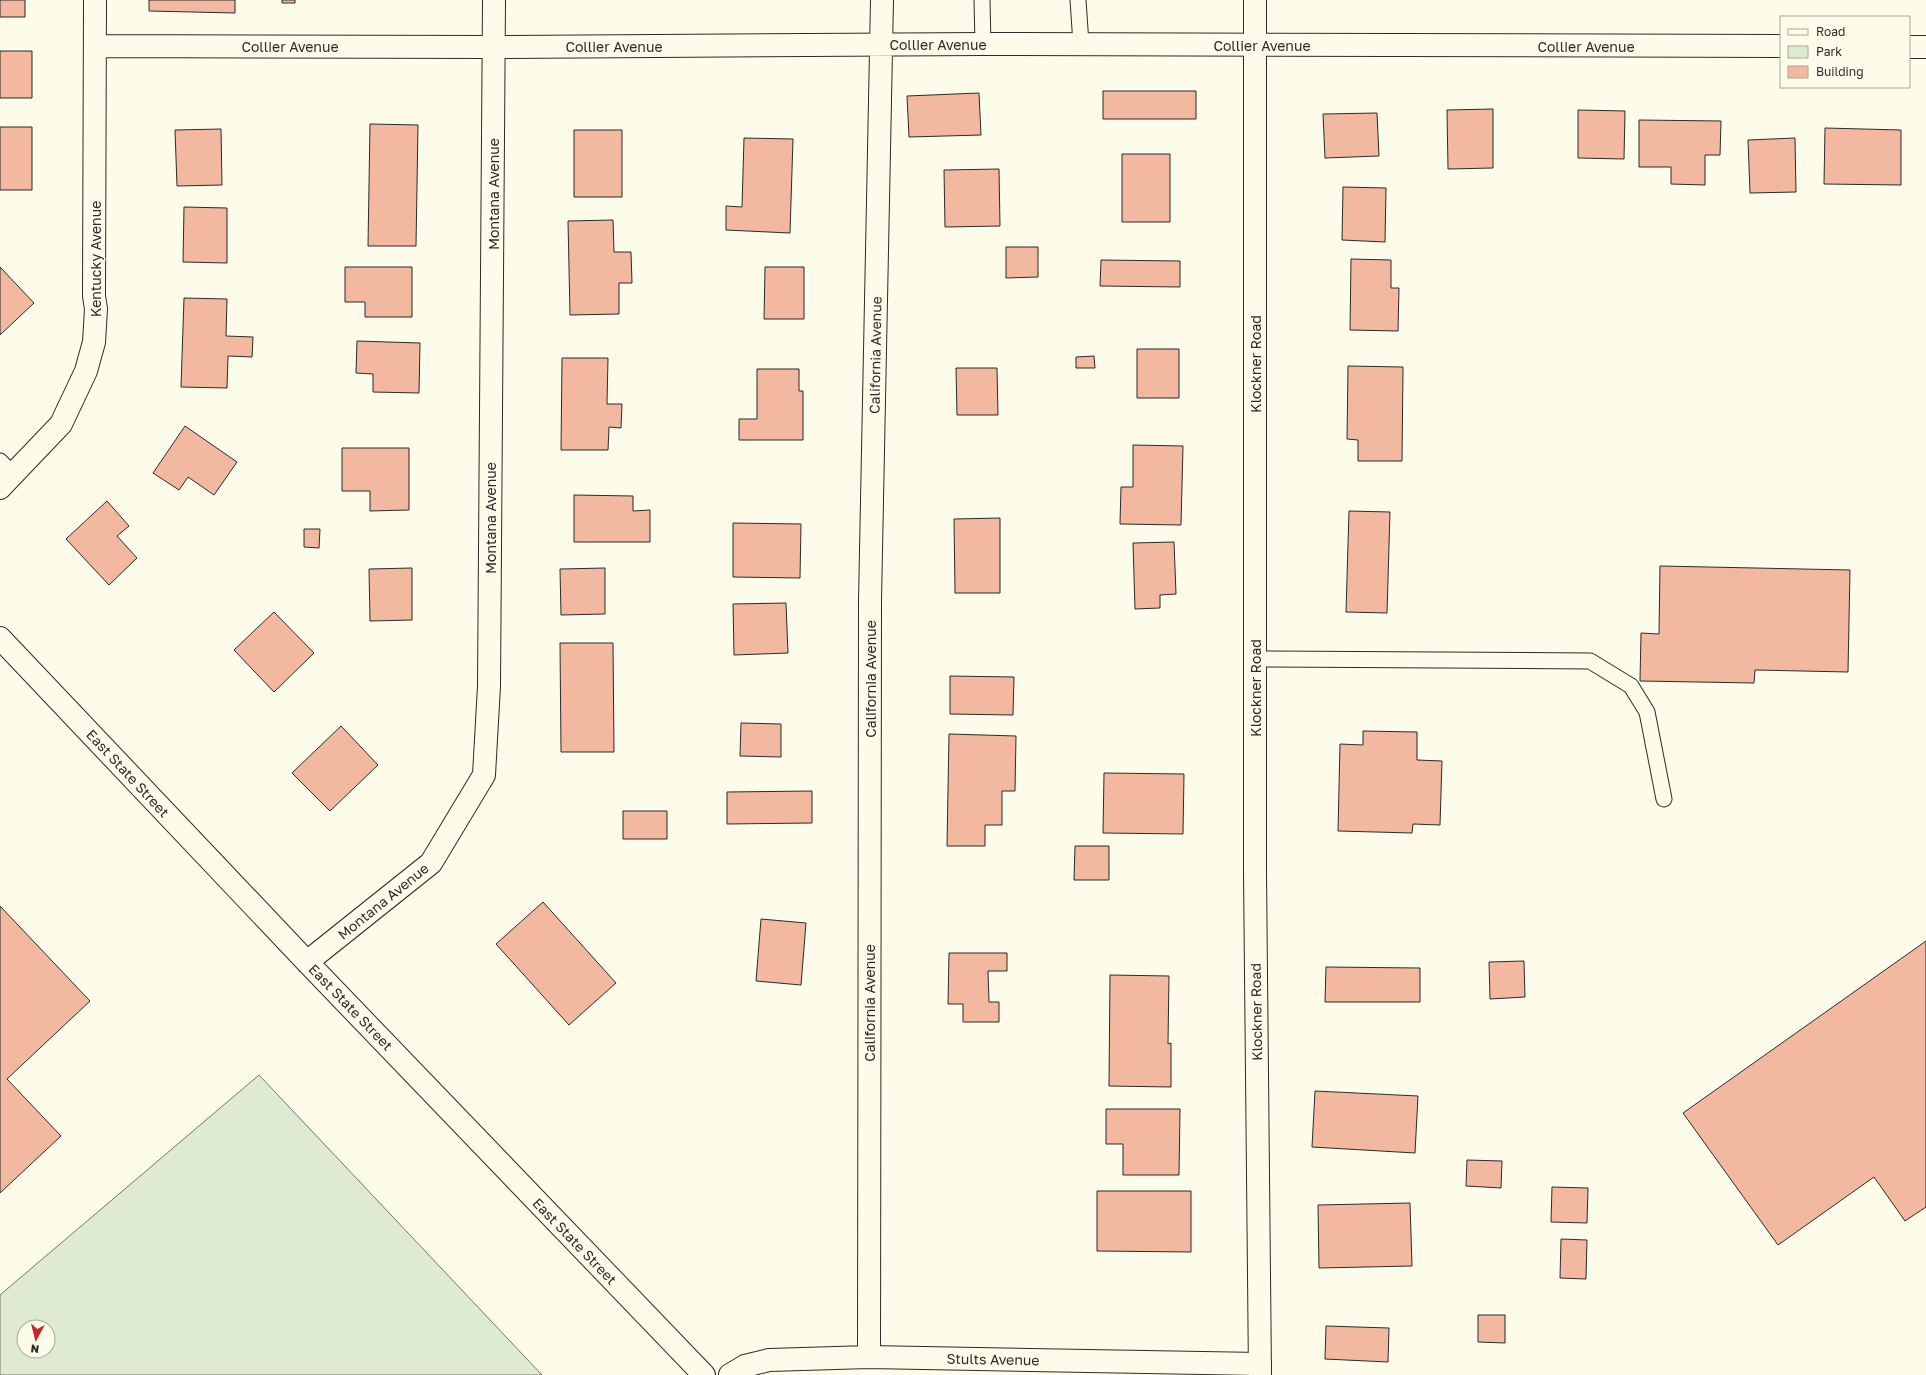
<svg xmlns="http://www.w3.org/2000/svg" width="1926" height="1375" viewBox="0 0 1926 1375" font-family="'Golos Text',sans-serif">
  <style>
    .green { fill: #deebd1; stroke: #74746e; fill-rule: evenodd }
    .building { fill: #f2b8a0; stroke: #2b2b2b }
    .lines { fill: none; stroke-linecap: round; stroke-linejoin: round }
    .service-casing { stroke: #2b2b2b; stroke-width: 17 }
    .minor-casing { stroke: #2b2b2b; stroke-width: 24 }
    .tertiary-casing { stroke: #2b2b2b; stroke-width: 24 }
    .secondary-casing { stroke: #2b2b2b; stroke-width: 24 }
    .service { stroke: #fdfbea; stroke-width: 15 }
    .minor { stroke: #fdfbea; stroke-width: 22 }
    .tertiary { stroke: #fdfbea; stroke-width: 22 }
    .secondary { stroke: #fdfbea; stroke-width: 22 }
    .labels { text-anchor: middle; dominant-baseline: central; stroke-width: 3; stroke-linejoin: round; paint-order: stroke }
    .street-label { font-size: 14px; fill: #2b2b2b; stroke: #fdfbea }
  </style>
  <rect width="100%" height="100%" fill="#fdfbea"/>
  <path class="green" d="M259 1075 542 1375H0V1295ZM24 1327H48V1351H24Z"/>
  <path class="building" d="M0 0H25V17H0Z
    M149 0H235V13L149 11Z
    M282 0H295V3H282Z
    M0 51H32V98H0Z
    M1103 91H1196V119H1103Z
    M979 93 981 135 909 137 907 96Z
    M1493 109V168L1448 169 1447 110Z
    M1578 110 1625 111 1624 159 1578 158Z
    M1377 113 1379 156 1325 158 1323 114Z
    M1639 120 1721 121 1720 155H1705V185L1671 184V167H1639Z
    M370 124 418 125 416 246H368Z
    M0 127H32V190H0Z
    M1825 128 1901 130V185L1824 184Z
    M221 129 222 185 177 186 175 130Z
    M574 130H622V197H574Z
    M744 138 793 139 790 233 726 230V206L742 207Z
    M1795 138 1796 192 1750 193 1748 140Z
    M1122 154H1170V222H1122Z
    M999 169 1000 226 945 227 944 170Z
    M1343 187 1386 188 1385 242 1342 240Z
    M184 207 227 208V263L183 262Z
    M613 220 614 252H631L632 283H619V314L570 315 568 221Z
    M1006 247H1038V277L1006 278Z
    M1351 259 1391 260V288H1399L1398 331 1350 330Z
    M1101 260 1180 261V287L1100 286Z
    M0 267 34 303 0 335Z
    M345 267H412V317H365V302H345Z
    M765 267H804V319H764Z
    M184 298 227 299 226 336 253 337 252 357 228 356 227 388 181 387Z
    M357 341 420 343 419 393 373 392V374L356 373Z
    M1137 349H1179V398H1137Z
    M1094 356 1095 368H1076V357Z
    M562 358H608L607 404H622L621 428 609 427 608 450H561Z
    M1348 366 1403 367 1402 461H1358V440L1347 439Z
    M956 368H997L998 415H957Z
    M757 369H799V391H803V440H739V419H757Z
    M185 426 237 462 214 495 188 477 179 490 153 473Z
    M1133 445 1183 446 1181 525 1120 524 1121 487H1133Z
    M342 448H409V510L370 511V491H342Z
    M574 495 633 496V511L650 510V542H574Z
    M107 501 129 526 117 536 137 558 109 585 66 539Z
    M1349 511 1390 512 1387 613 1346 612Z
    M1000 518V593H955L954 519Z
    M733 523 801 524 800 578 733 577Z
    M304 529H320L319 548 304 547Z
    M1174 542 1176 594 1160 595V608L1135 609 1133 543Z
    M1660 566 1850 570 1848 672 1755 670 1754 683 1640 681 1641 633 1659 634Z
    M412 568V620L370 621 369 569Z
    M605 568V614L561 615 560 569Z
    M786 603 788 653 734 655 733 604Z
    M274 612 314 653 274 692 234 650Z
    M560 643H613L614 752H561Z
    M950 676 1014 677 1013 715 950 714Z
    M741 723 781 724V757L740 756Z
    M341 726 378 765 330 811 292 773Z
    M1363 731 1417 732V760L1442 761 1440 825 1413 824 1412 833 1338 831 1340 744 1363 745Z
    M949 734 1016 736 1015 791H1002V825H985V846H947Z
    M1104 773 1184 774 1183 834 1103 833Z
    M812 791V823L727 824V792Z
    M623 811H667V839H623Z
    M1075 846H1109V880H1074Z
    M543 902 616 983 569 1025 496 944Z
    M0 906 90 1001 7 1079 61 1136 0 1193Z
    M761 919 806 923 801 985 756 981Z
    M1926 941V1207L1905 1221 1874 1177 1778 1245 1683 1113Z
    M949 953H1007V971H988L989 1002H999V1022H963V1004H948Z
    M1524 961 1525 997 1490 999 1489 962Z
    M1326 967 1420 968V1002H1325Z
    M1110 975 1169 976 1168 1044 1171 1043V1087L1109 1086Z
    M1315 1091 1418 1096 1415 1153 1312 1147Z
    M1106 1109H1180L1179 1175H1123V1144H1106Z
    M1467 1160 1502 1161 1501 1188 1466 1186Z
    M1552 1187 1588 1188 1587 1223 1551 1222Z
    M1097 1191H1191V1252L1097 1251Z
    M1410 1203 1412 1266 1319 1268 1318 1205Z
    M1561 1239 1587 1240 1586 1279 1560 1278Z
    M1478 1315H1505V1343L1478 1342Z
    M1326 1326 1389 1328 1388 1362 1325 1359Z"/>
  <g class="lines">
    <g class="service-casing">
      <path id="service" d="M982 0 983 44
        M1078 0 1081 44
        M0 461 13 474
        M1255 659 1590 661 1631 686 1647 712 1664 799"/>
    </g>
    <g class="minor-casing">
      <path id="minor" d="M95 46 494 47 983 44 1781 46
        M1909 47H1926
        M0 488 61 424 86 371 94 342 96 309 94 296 95 0
        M307 962 431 863 484 775 489 686 494 0
        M869 1357 870 601 882 0
        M730 1375 745 1366 769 1360 869 1357 1260 1364"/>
    </g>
    <g class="tertiary-casing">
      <path id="tertiary" d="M0 638 307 962 704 1375"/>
    </g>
    <g class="secondary-casing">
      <path id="secondary" d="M1255 0V873L1260 1375"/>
    </g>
    <use href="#service" class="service"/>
    <use href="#minor" class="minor"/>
    <use href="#tertiary" class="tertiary"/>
    <use href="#secondary" class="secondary"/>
  </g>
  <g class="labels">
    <g class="street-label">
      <text x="938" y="44">Collier Avenue</text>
      <text x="1262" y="45">Collier Avenue</text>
      <text x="290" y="46">Collier Avenue</text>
      <text x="614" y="46">Collier Avenue</text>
      <text x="1586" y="46">Collier Avenue</text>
      <text transform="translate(493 194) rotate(-90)">Montana Avenue</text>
      <text transform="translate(95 259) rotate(-90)">Kentucky Avenue</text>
      <text transform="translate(875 355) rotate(-89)">California Avenue</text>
      <text transform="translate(1255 364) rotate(-90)">Klockner Road</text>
      <text transform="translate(490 518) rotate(-90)">Montana Avenue</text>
      <text transform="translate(870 679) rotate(-90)">California Avenue</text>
      <text transform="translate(1255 688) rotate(-90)">Klockner Road</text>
      <text transform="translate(128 773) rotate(47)">East State Street</text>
      <text transform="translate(383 901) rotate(-39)">Montana Avenue</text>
      <text transform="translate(869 1003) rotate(-90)">California Avenue</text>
      <text transform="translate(351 1007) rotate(46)">East State Street</text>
      <text transform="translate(1256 1012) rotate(-91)">Klockner Road</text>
      <text transform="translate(575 1241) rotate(46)">East State Street</text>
      <text transform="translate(993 1359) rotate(1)">Stults Avenue</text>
    </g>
  </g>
  <rect x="1780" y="16" width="130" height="72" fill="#fdfbea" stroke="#a9a89e"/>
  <rect x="1788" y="29" width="20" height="6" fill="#fdfbea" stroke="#a9a89e"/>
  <text x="1816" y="36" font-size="12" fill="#2b2b2b">Road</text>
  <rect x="1788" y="46" width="20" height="12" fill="#deebd1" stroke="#a9a89e"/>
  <text x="1816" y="56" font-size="12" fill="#2b2b2b">Park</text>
  <rect x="1788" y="66" width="20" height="12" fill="#f2b8a0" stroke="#a9a89e"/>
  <text x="1816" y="76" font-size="12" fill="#2b2b2b">Building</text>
  <g transform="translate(36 1339) rotate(187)"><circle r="19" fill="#fdfbea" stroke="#a9a89e"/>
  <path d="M0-3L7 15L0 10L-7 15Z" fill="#c62828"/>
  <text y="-6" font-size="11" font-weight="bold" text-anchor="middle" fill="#2b2b2b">N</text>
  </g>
</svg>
